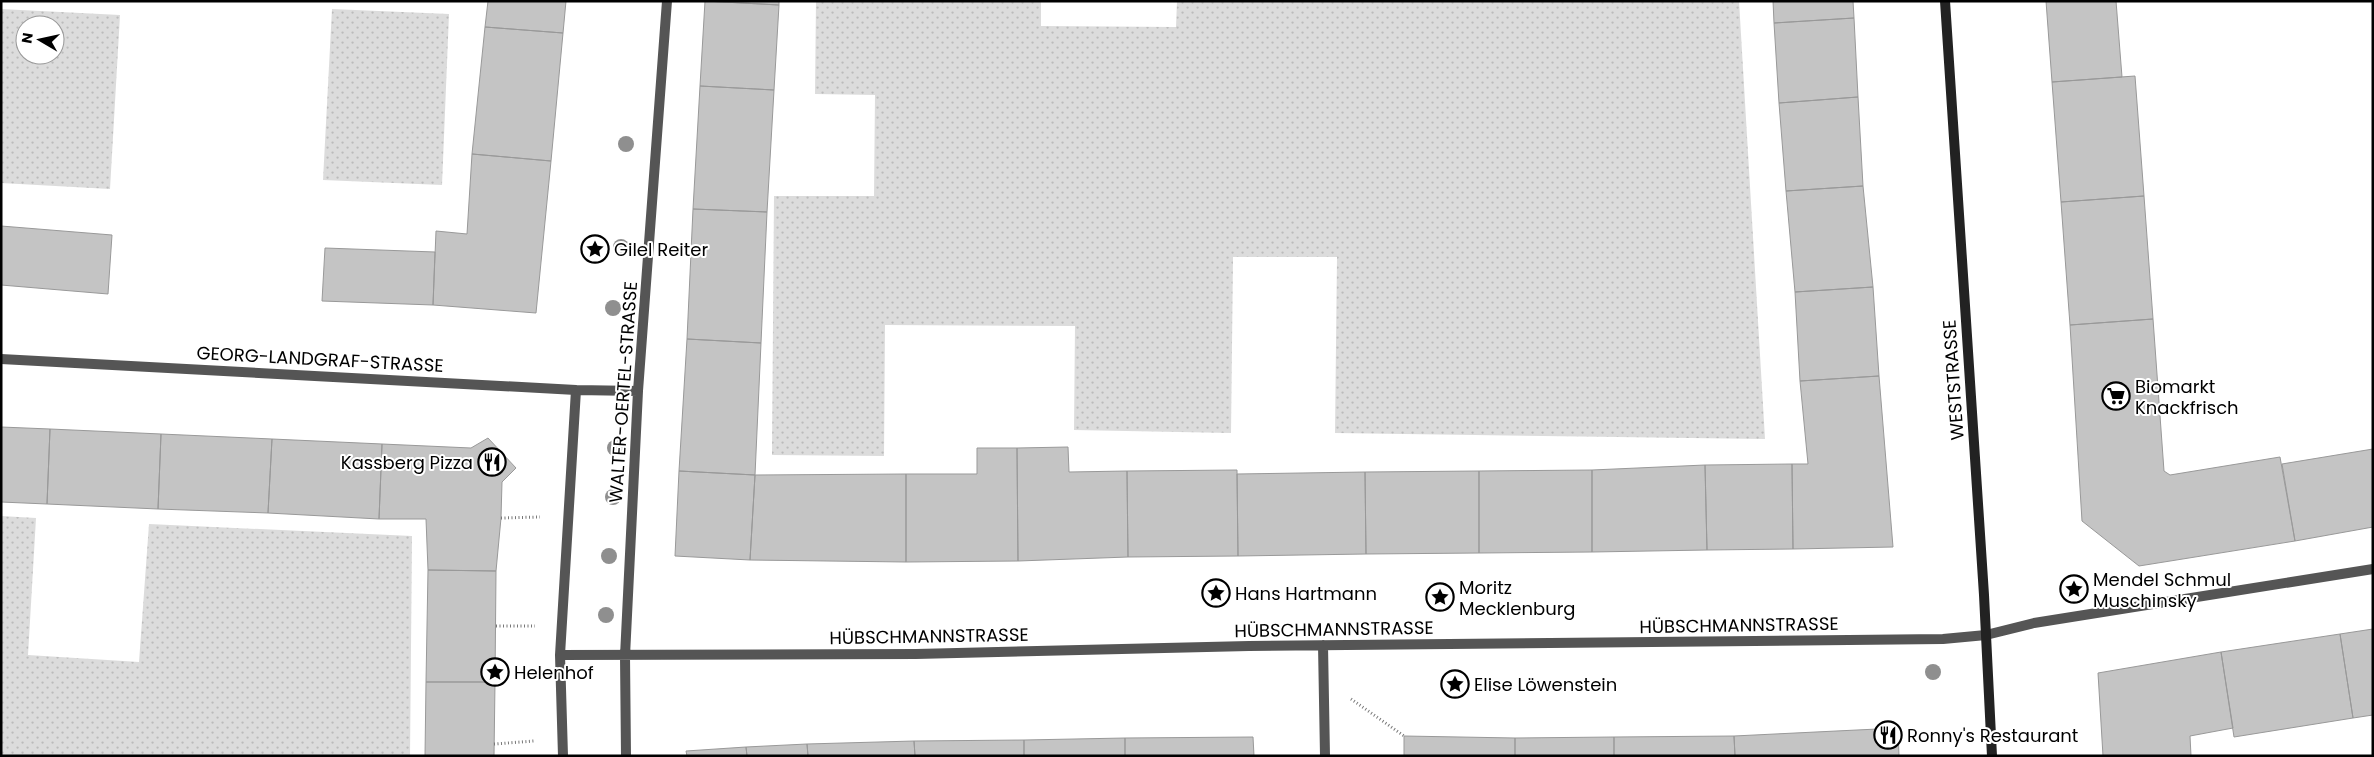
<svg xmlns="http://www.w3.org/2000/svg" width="2374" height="757" viewBox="0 0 2374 757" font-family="Poppins,sans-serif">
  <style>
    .green { fill: url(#green-dots); fill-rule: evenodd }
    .building { fill: #c4c4c4; stroke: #999 }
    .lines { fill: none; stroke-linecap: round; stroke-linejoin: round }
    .path { stroke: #777; stroke-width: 3; stroke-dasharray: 1 2.5; stroke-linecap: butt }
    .street { stroke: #555; stroke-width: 10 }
    .secondary { stroke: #222; stroke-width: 10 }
    .tree { fill: #8f8f8f }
    .labels { text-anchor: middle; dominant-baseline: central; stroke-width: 4; stroke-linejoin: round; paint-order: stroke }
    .poi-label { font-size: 18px; fill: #000; stroke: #fff; text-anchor: start }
    .street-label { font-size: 18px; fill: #000; stroke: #fff }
  </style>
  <defs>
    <pattern id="green-dots" width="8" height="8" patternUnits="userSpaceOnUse" patternTransform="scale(1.25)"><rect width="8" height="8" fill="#dcdcdc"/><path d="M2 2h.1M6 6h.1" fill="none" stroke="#bbb" stroke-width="1.8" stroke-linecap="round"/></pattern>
  </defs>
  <rect width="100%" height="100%" fill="#fff"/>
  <path class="green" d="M816 1H1041V26L1176 27 1177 1H1739L1765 439 1335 433 1337 257H1233L1231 433 1074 430 1075 326 885 325 884 456 772 455 774 196H874L875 95 815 94Z
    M1 9 120 15 110 189 1 183ZM25 25H55V55H25Z
    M332 9 449 14 442 185 323 180Z
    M1 516 36 518 28 655 139 662 149 524 412 536 410 756H1Z"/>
  <path class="building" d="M488 1H566L563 33 485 27Z
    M705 1 779 5 774 90 700 86Z
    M705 1H779V5Z
    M1773 1H1853L1854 18 1774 23Z
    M2046 1H2116L2122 77 2052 82Z
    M1854 18 1858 97 1779 103 1774 23Z
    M485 27 563 33 551 161 472 154Z
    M2135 76 2144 196 2061 202 2052 82Z
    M700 86 774 90 767 212 693 209Z
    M1858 97 1863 186 1786 191 1779 103Z
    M472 154 551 161 536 313 433 305 436 231 467 234Z
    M1863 186 1873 287 1795 292 1786 191Z
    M2144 196 2153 319 2070 325 2061 202Z
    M693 209 767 212 761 343 687 339Z
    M1 226 112 235 108 294 1 285Z
    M325 248 435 252 433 305 322 301Z
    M1873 287 1879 376 1800 381 1795 292Z
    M2153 319 2164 471 2170 475 2280 457 2295 541 2139 566 2082 521 2070 325Z
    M687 339 761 343 755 475 679 471Z
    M1879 376 1893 547 1793 549 1792 464H1808L1800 381Z
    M1 427 50 429 47 504 1 502Z
    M50 429 161 434 158 509 47 504Z
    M161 434 272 439 268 513 158 509Z
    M488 438 516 468 502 482 501 518 496 571 428 570 426 519H379L382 444 471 448Z
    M272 439 382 444 379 519 268 513Z
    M1068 447 1069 472 1127 471 1128 557 1018 561 1017 448Z
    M977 448H1017L1018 561 906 562V474H977Z
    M2373 449V527L2295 541 2282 464Z
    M1792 464 1793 549 1707 550 1705 465Z
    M1705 465 1707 550 1592 552V470Z
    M1237 470 1238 556 1128 557 1127 471Z
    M1592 470V552L1479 553V471Z
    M679 471 755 475 750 560 675 556Z
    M1479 471V553L1366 554 1365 472Z
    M1365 472 1366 554 1238 556 1237 474Z
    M906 474V562L750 560 755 475Z
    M428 570 496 571 495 682H426Z
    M2373 629V715L2353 718 2340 634Z
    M2340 634 2353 718 2234 737 2221 652Z
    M2221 652 2233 728 2190 736 2191 756H2103L2098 673Z
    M426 682H495L494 756H425Z
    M1898 728 1899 756H1735L1734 736Z
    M1404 736 1515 738V756H1404Z
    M1734 736 1735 756H1614V737Z
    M1253 737 1254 756H1125V738Z
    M1614 737V756H1515V738Z
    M1125 738V756H1024V740Z
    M1024 740V756H915L914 741Z
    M914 741 915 756H808L807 744Z
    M807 744 808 756H747L746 747Z
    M746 747 747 756H687L686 751Z"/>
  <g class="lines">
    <path class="path" d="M501 518 540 517
      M496 626H535
      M1351 699 1404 736
      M494 744 534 741"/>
    <path class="street" d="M1 359 576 390 638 391
      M1323 645 1325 756
      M560 655 916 654 1249 646 1943 639 1986 635 2034 623 2373 569
      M563 756 560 655 576 390
      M626 756 625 656 638 391 667 1"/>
    <path class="secondary" d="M1945 1 1984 595 1992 756"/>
  </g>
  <g class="tree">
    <circle cx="626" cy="144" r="8"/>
    <circle cx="621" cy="247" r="8"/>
    <circle cx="613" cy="308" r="8"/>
    <circle cx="615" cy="448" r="8"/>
    <circle cx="613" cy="497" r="8"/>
    <circle cx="609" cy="556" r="8"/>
    <circle cx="606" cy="615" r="8"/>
    <circle cx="1933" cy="672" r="8"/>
  </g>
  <defs>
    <g id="sight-ring" transform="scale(1.4375)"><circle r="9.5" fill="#fff" stroke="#000" stroke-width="1.5"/><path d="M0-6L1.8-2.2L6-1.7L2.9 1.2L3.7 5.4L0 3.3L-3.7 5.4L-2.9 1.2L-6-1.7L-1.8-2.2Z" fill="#000"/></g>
    <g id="supermarket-ring" transform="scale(1.4375)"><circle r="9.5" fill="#fff" stroke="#000" stroke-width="1.5"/><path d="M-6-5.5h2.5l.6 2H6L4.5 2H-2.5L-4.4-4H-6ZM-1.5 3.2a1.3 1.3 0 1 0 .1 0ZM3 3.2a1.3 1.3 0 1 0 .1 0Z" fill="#000"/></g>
    <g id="restaurant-ring" transform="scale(1.4375)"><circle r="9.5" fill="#fff" stroke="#000" stroke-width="1.5"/><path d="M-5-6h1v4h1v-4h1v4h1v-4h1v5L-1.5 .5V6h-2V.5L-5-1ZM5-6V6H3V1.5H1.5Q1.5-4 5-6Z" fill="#000"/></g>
  </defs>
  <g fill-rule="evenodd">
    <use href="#sight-ring" x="595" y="249"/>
    <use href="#supermarket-ring" x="2116" y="396"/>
    <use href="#restaurant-ring" x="492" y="462"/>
    <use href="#sight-ring" x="2074" y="589"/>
    <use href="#sight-ring" x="1216" y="593"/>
    <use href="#sight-ring" x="1440" y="597"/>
    <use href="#sight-ring" x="495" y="672"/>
    <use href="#sight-ring" x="1455" y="684"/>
    <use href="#restaurant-ring" x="1888" y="735"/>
  </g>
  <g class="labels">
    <g class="poi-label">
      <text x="614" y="249">Gilel Reiter</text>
      <text x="2135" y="386">Biomarkt<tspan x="2135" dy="21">Knackfrisch</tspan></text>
      <text x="473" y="462" text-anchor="end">Kassberg Pizza</text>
      <text x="2093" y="579">Mendel Schmul<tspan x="2093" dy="21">Muschinsky</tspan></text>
      <text x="1459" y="587">Moritz<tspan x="1459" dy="21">Mecklenburg</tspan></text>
      <text x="1235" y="593">Hans Hartmann</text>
      <text x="514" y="672">Helenhof</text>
      <text x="1474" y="684">Elise Löwenstein</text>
      <text x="1907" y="735">Ronny's Restaurant</text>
    </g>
    <g class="street-label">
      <text transform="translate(320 359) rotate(3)">GEORG-LANDGRAF-STRASSE</text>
      <text transform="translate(1953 380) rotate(-94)">WESTSTRASSE</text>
      <text transform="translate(623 392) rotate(-86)">WALTER-OERTEL-STRASSE</text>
      <text transform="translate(1739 625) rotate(-1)">HÜBSCHMANNSTRASSE</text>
      <text transform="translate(1334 629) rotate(-1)">HÜBSCHMANNSTRASSE</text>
      <text transform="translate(929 636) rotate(-1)">HÜBSCHMANNSTRASSE</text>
    </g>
  </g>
  <rect width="2374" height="757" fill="none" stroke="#000000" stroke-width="5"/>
  <g transform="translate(40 40) rotate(279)"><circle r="24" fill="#ffffff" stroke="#999999"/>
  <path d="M0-4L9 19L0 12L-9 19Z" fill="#000000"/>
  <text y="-8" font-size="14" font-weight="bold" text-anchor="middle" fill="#000000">N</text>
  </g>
</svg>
